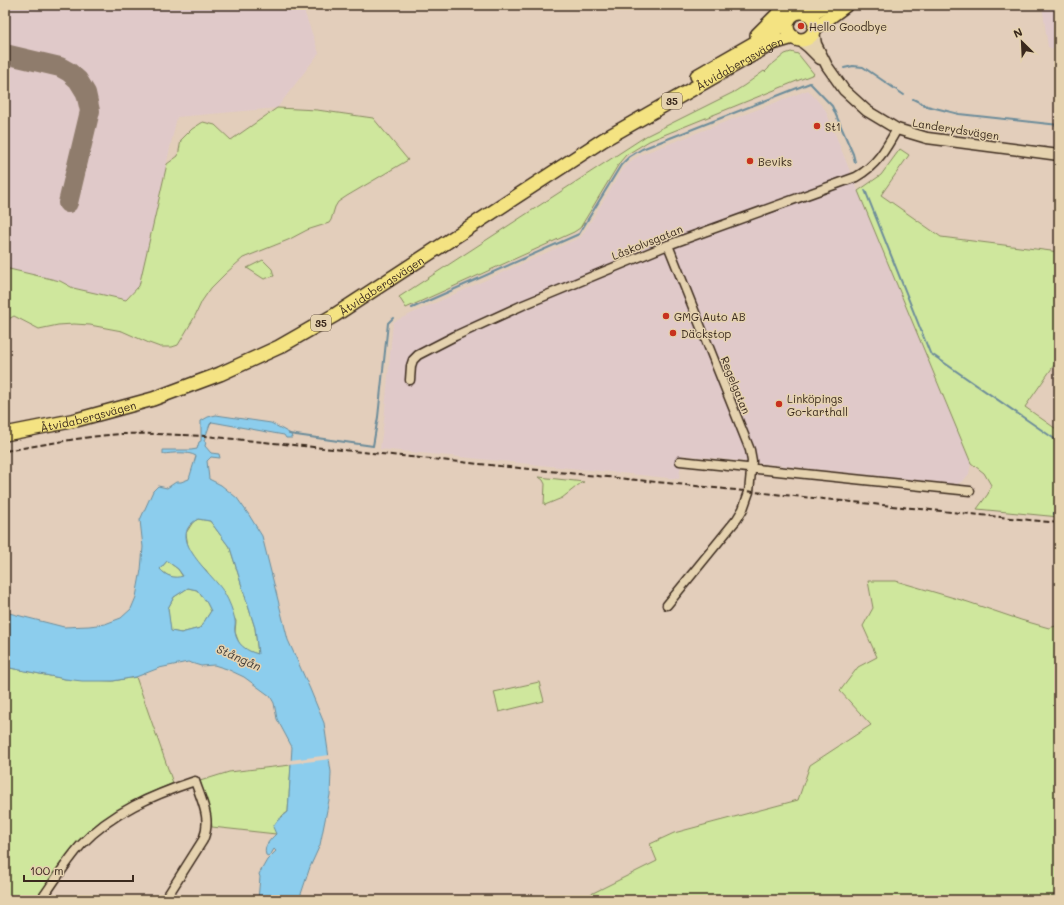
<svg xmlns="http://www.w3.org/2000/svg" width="1064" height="905" viewBox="0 0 1064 905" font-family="Mali,sans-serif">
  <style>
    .built { fill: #e0c9c9 }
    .green { fill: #cfe79d; stroke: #85885e }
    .water { fill: #8ccded; stroke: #6c8c9a; fill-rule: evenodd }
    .pier { fill: #e3cebb }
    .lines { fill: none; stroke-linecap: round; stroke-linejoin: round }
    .stream { stroke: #6c8c9a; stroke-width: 2 }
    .taxiway { stroke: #8f7c6c; stroke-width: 20 }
    .minor-casing { stroke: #3b2a1e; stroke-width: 11 }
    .tertiary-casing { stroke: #3b2a1e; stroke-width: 13 }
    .primary-casing { stroke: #3b2a1e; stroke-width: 16 }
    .minor { stroke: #e5d2af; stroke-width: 8 }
    .tertiary { stroke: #e5d2af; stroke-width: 10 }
    .primary { stroke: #f4e382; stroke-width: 13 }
    .rail { stroke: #3b2a1e; stroke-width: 2; stroke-dasharray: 6 3; stroke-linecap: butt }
    .poi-dot { fill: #c8321e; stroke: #e5d2af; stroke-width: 1.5 }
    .labels { text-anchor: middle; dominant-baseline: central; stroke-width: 3; stroke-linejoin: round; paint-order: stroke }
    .shield { fill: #e5d2af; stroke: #6e5c4a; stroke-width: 1 }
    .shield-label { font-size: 10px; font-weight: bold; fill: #3b2a1e }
    .poi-label { font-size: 11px; fill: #3b2a1e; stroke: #e5d2af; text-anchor: start }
    .street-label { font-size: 11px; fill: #3b2a1e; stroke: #e5d2af }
    .water-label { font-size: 12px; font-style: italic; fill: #47423d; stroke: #e5d2af }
  </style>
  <rect width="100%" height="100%" fill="#e3cebb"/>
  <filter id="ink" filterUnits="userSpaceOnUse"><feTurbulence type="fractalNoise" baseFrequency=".025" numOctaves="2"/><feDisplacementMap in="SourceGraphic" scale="8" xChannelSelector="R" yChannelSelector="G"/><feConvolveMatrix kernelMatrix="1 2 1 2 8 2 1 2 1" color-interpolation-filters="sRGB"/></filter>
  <g filter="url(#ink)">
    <path class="built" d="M5 5H302L319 53 277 108 177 117 139 286 125 300 73 288 60 281 5 268Z
      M1042 5H1059V51L1048 47Z
      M808 90 825 109 858 191 971 463 969 474 963 481 957 484 682 455 679 479 380 449 384 420 393 322 581 237 623 169 632 160 640 155Z"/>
    <path class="green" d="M791 52 798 54 814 74 649 141 626 155 620 162 580 228 574 232 406 308 399 297 646 136 734 92 745 85 764 71 765 72 769 68V67L785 54Z
      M277 108 317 110 373 118 408 160 347 196 338 202 335 207 331 220 329 223 307 230 288 240 243 258 225 274 211 288 202 301 194 318 178 345 172 347H160L149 343 122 331 90 325 74 324 58 325 39 329 14 316 5 321V268L60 281 73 288 126 300 139 286 167 164 178 156 181 140 192 129 203 122 215 125 231 140Z
      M900 149 909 155 881 195 941 237 1059 252V358L1025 407 1059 431V517L977 509 988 494 991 485 984 473 971 463 858 191 881 175Z
      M263 260 272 269 274 276 264 279 247 268Z
      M539 477 584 482 581 483 562 498 545 505 544 504 545 484 543 480Z
      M198 519 210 521 230 548 255 628 258 654 247 651 239 643 235 632 236 621 206 570 196 560 188 547 186 533 193 522Z
      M167 561 178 569 183 577C174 579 166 576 160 569Z
      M868 581H896L968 602 1021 620 1049 628 1059 625V900H579L657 861 650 844 674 833 798 800 810 765 871 725 840 691 858 667 877 657 863 626 873 608Z
      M188 588 197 590 207 603 211 611 200 628 181 633 170 631 168 608 174 597Z
      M5 667 65 679 113 681 136 677 173 783 143 796 124 807 99 824 40 896 30 900H5Z
      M539 682 544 701 499 712 494 692Z
      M291 765 288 812 282 816 276 834 212 827 211 819 200 781 229 772Z"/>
    <path class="water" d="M216 415 271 423 291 434 292 438H286L284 435 212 422 210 424 204 441 206 442 205 446 211 453 219 454 220 458 211 457 207 461 209 479 221 485 237 498 249 515 262 536 288 640 310 689 324 723 331 772 330 795 320 845 310 867 299 900H258L260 877 259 874 267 860 276 851 274 849 271 854 268 856 266 855C263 846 270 840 276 834L273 827 277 821 288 812 292 747 277 719 274 703 270 696 244 677 227 669 214 665 201 666 188 662 159 668 136 677 113 681H82L65 679 5 667V612L64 627 89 626 105 624 121 618 131 609 136 597 141 570 143 547 140 520 153 491 158 486 167 488 176 482H181L189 479 196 456C188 451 172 453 163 454V450H191L197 449 199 442 201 441V421L208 417ZM198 519 210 521 230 548 255 628 258 654C247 651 237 645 235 632 234 628 236 624 235 620 233 611 229 601 225 594 215 575 163 538 198 519ZM167 561 178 569 183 576C174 579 166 576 160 569ZM188 588 197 590 207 603 211 611 200 628 181 633 171 631 168 608 174 597Z"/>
    <path class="pier" d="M330 755 331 759 289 764 290 760Z"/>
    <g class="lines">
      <path class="stream" d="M844 68 853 66 863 67 904 95
        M913 99 927 106 959 114 1059 125
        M865 190 930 353 1059 442
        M412 308 579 234 621 165 629 157 642 149 810 83 832 106 853 154 855 162
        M289 434 373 446 378 417 388 323 393 318
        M1054 514 1059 504"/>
      <path class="taxiway" d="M5 54 60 67 69 72 78 80 86 93 90 111 68 203"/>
      <g class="minor-casing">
        <path id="minor" d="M410 380 411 366 413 360 418 355 455 336 523 305 668 245 856 177C876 166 886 149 897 129
          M680 461 970 491
          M667 605 737 519 743 509 749 492 752 461 750 450 668 245
          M41 900C54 882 66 862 81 845 112 812 153 795 195 781 202 802 212 819 203 840L165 900"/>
      </g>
      <g class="tertiary-casing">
        <path id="tertiary" d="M814 32 816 44 827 66 844 90 867 111 897 129 927 138 1059 155
          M798 39 808 47 820 59"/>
      </g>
      <g class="primary-casing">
        <g id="primary">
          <path d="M806 12H814L826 5"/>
          <circle cx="801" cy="26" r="14"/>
          <path d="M815 28 846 5"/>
          <path d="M757 35 776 16 792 5"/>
          <path d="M697 76 765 37 788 21"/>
          <path id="s1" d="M5 434 76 420 153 399 220 374 279 347 335 315 603 140 773 43 793 37"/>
        </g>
      </g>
      <use href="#minor" class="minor"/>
      <use href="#tertiary" class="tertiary"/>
      <use href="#primary" class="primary"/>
      <path class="rail" d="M5 451C44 445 83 436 123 434 151 433 178 435 205 436L1059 523"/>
    </g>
  </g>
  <g class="poi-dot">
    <circle cx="801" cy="26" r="4"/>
    <circle cx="817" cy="126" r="4"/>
    <circle cx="750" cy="161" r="4"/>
    <circle cx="666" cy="316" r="4"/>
    <circle cx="673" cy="333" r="4"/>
    <circle cx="779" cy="404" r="4"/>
  </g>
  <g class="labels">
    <g class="shield">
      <rect x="662" y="93" width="20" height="16" rx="3"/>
      <rect x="311" y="315" width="20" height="16" rx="3"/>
    </g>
    <g class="shield-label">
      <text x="672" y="101">35</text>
      <text x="321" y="323">35</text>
    </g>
    <g class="poi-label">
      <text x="809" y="26">Hello Goodbye</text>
      <text x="825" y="126">St1</text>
      <text x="758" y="161">Beviks</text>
      <text x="674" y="316">GMG Auto AB</text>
      <text x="681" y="333">Däckstop</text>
      <text x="787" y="398">Linköpings<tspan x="787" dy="13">Go-karthall</tspan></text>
    </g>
    <g class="street-label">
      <text stroke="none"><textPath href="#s1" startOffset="830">Åtvidabergsvägen</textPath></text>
      <text transform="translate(956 129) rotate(9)">Landerydsvägen</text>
      <text transform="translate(647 242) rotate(-22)">Låskolvsgatan</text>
      <text stroke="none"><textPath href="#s1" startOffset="408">Åtvidabergsvägen</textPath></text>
      <text transform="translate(736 385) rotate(68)">Regelgatan</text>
      <text stroke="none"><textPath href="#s1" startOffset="85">Åtvidabergsvägen</textPath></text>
    </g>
    <g class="water-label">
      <text transform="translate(239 657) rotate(24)">Stångån</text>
    </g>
  </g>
  <rect width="1064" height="905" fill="none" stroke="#e5d2af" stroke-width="20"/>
  <rect x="10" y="10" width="1044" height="885" fill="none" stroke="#3b2a1e" stroke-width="1.5" filter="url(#ink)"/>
  <g transform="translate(1022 42) rotate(336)" stroke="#e5d2af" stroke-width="3" paint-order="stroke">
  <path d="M0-3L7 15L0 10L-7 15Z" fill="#3b2a1e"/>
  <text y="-6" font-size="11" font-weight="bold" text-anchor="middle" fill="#3b2a1e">N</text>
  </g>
  <path d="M24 875v6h109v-6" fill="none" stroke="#3b2a1e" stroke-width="2"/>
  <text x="30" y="875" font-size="12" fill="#3b2a1e" stroke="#e5d2af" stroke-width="3" paint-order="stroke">100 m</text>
</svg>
